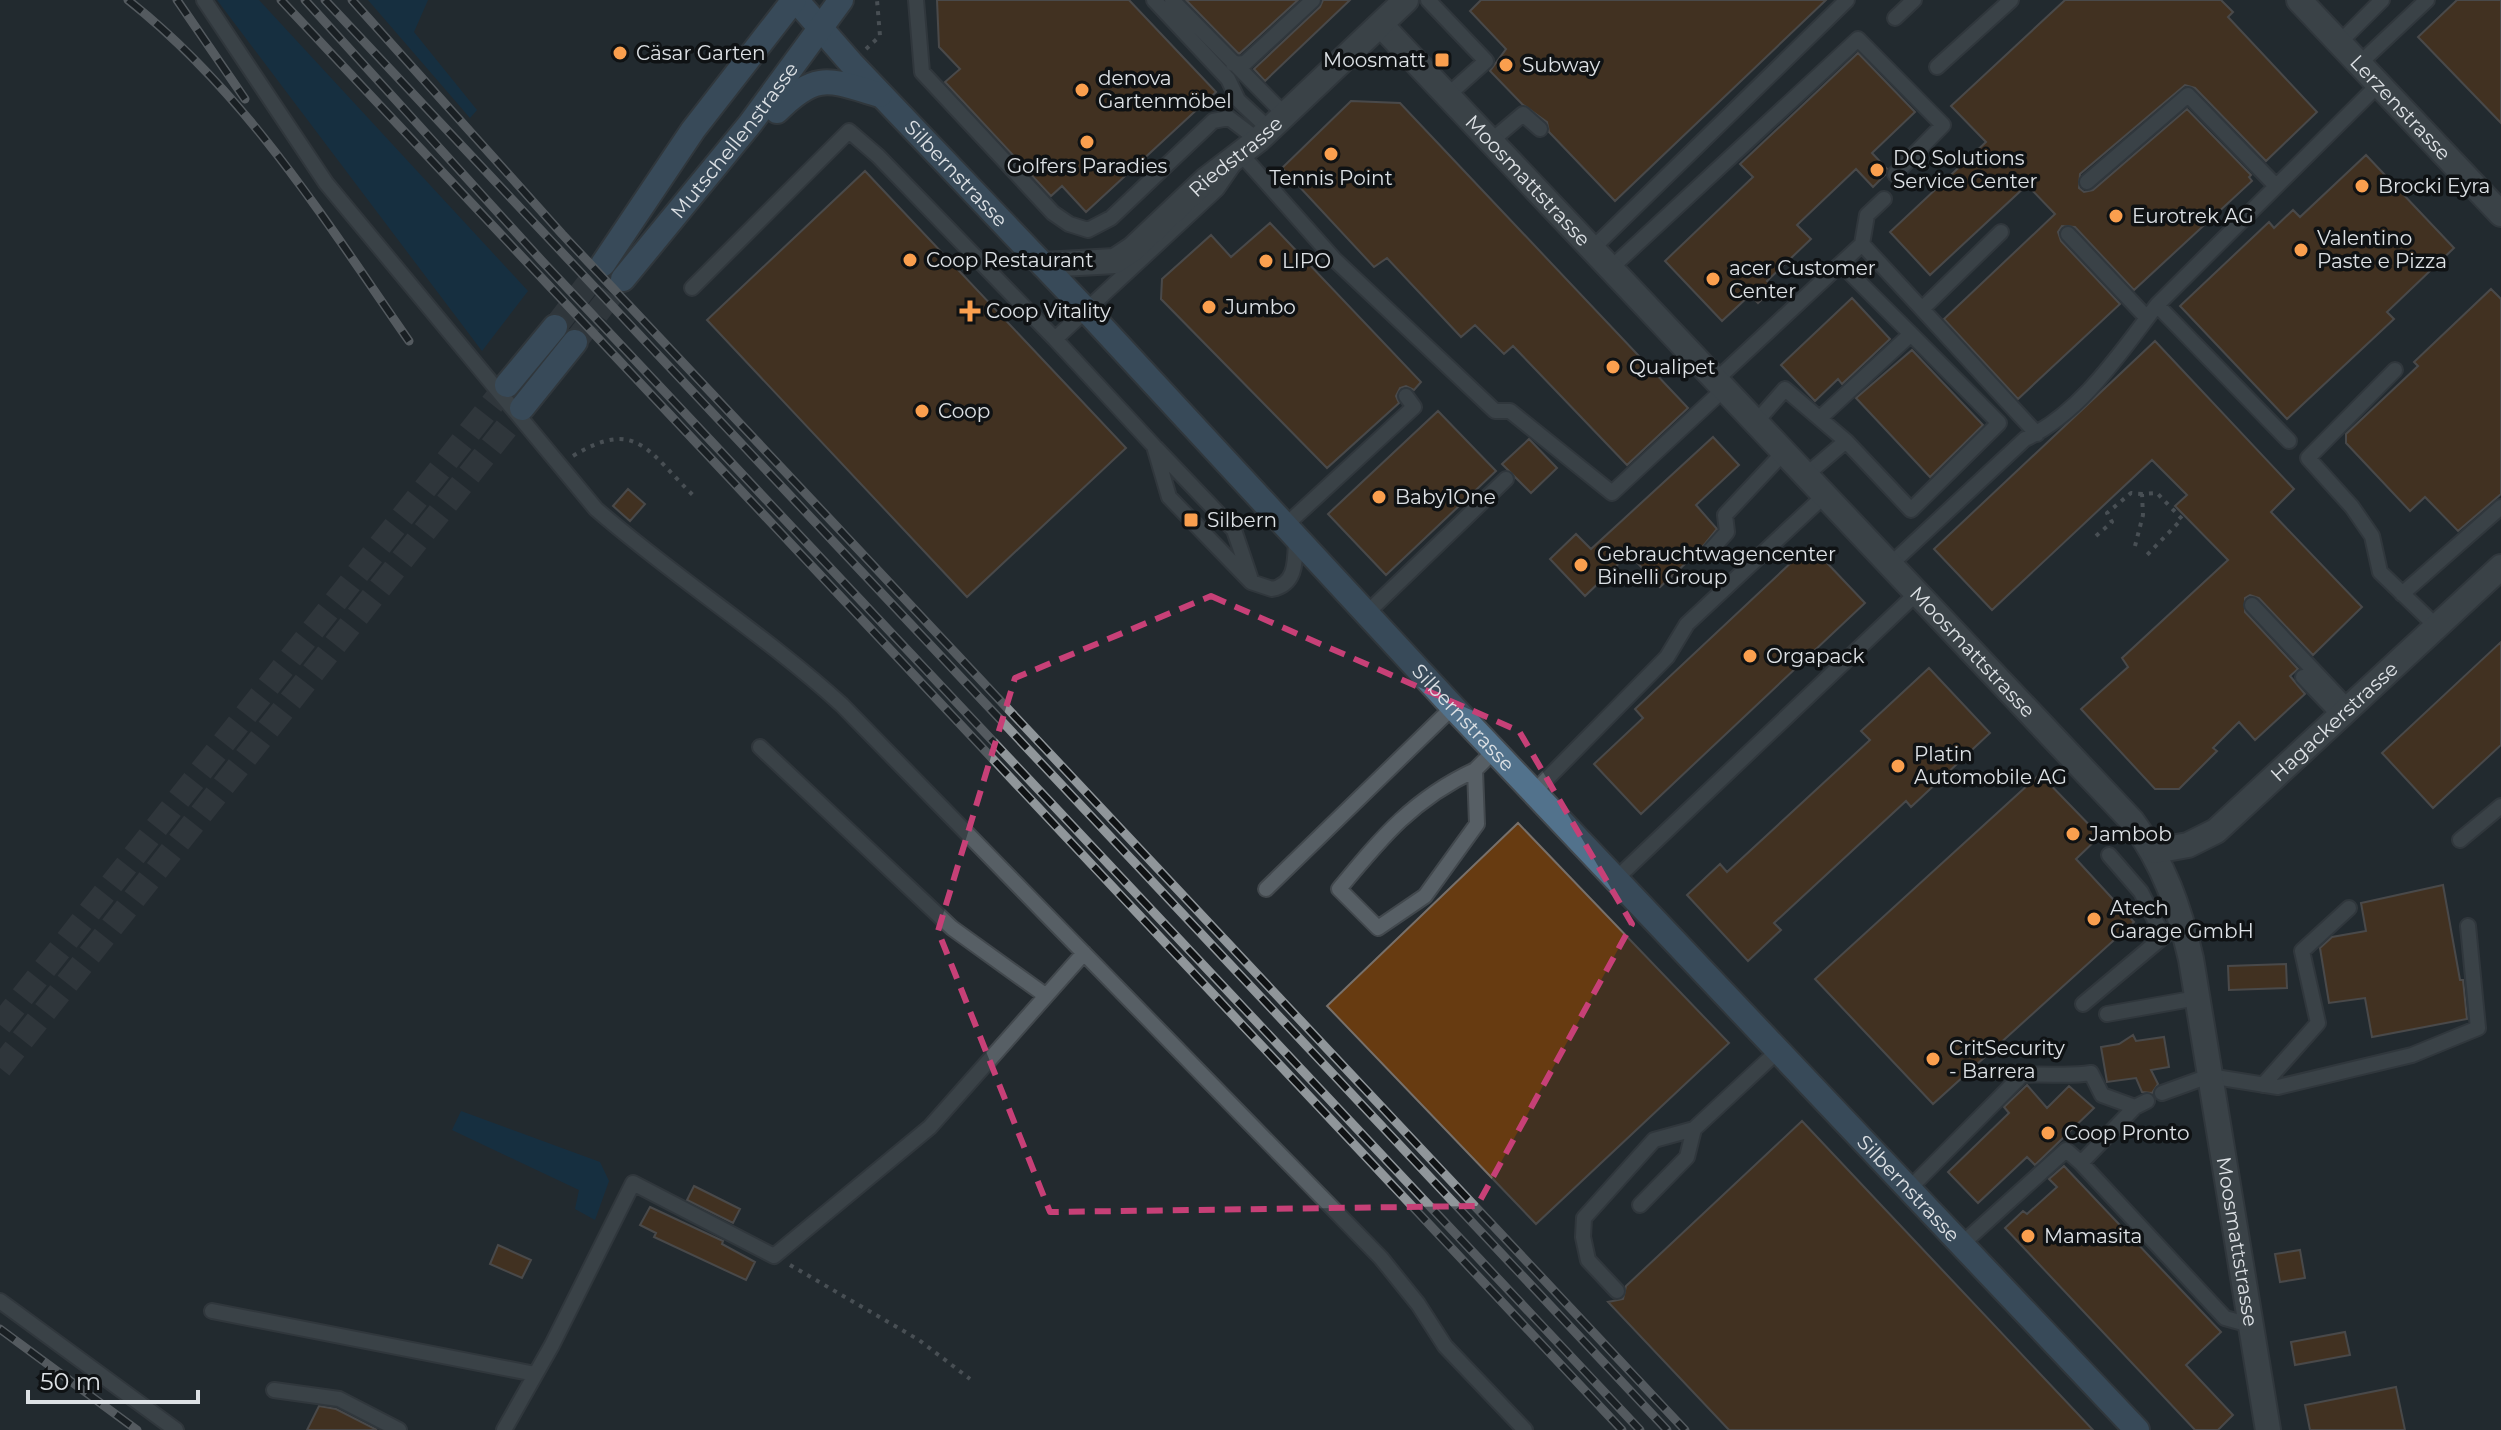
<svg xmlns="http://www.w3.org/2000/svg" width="2501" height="1430" viewBox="0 0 2501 1430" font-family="Montserrat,sans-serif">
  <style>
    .green { fill: #073656 }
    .building { fill: #673b11; stroke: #78706a; stroke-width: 2 }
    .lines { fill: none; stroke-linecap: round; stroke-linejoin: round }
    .secondary-tunnel { stroke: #3f454a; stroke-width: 24; stroke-dasharray: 24 12; stroke-linecap: butt }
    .lane-casing { stroke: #42484d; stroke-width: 18 }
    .street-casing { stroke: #42484d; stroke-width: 28 }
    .secondary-casing { stroke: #42484d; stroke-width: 28 }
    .path { stroke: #767c80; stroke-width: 4; stroke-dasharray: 4 6; stroke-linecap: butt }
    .lane { stroke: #575f65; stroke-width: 14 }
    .street { stroke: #575f65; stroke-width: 24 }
    .secondary { stroke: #52728c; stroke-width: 24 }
    .rail-casing { stroke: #90969a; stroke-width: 9 }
    .rail { stroke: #0f1214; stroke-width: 6; stroke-dasharray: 18; stroke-linecap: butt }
    .marked { fill: none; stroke: #c74077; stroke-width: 6; stroke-dasharray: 16 10; stroke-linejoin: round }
    .poi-dot { fill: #fa9f4e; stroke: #0f1214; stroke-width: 3 }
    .labels { text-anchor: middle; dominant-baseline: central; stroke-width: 7; stroke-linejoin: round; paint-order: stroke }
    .poi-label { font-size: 20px; fill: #dde1e5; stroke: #0f1214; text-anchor: start }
    .street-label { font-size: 20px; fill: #dde1e5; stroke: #0f1214 }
  </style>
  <rect width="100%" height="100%" fill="#232a2f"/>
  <path class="green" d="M217 0H259L528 291 482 351Z
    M368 0H428L414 32 477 110 470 118Z
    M461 1111 600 1162 609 1181 595 1220 575 1209 579 1190 452 1130Z"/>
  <path class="building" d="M937 0H1129L1216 92 1086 212 1062 186 1051 196 945 82 960 69 939 47Z
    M1186 0H1298L1239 54Z
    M1323 0H1350L1265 81 1254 69 1320 7Z
    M1481 0H1826L1615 201 1549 132 1547 122 1522 104 1490 71 1506 49 1470 11Z
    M2065 0H2221L2233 12 2228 17 2317 112 2266 161 2195 88 2185 85 2080 174 2079 188 2084 192 2093 190 2187 109 2251 175 2249 177 2252 181 2134 290 2075 227 2062 226 2058 232 2061 241 2120 304 2018 399 1944 319 2055 214 2027 185 1930 275 1890 232 1986 142 1951 106Z
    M2457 0H2501V123L2418 37Z
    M1858 53 1915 112 1872 153 1887 169 1885 175 1873 187 1856 169 1797 225 1811 239 1767 281 1774 288 1758 303 1750 295 1722 321 1665 261 1753 177 1740 164Z
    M1351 101 1400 103 1688 408 1627 465 1513 346 1504 354 1475 325 1461 337 1387 258 1374 267 1282 168Z
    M2366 155 2454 248 2387 312 2394 319 2287 419 2180 306 2269 222 2274 228 2293 210 2300 217Z
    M865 171 1126 448 967 597 707 320Z
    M1270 223 1421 382 1414 390 1406 386 1400 388 1396 396 1399 403 1327 468 1161 299 1162 279 1211 235 1231 257Z
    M2491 289 2501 299V494L2458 531 2425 497 2410 511 2346 443V434L2418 366 2414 362Z
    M1852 298 1890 339 1842 384 1838 379 1815 401 1781 365Z
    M2155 341 2294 489 2271 512 2362 607 2313 655 2259 598 2250 595 2245 598V612L2298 669 2290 676 2305 694 2255 740 2239 722 2213 748 2217 751 2179 789H2155L2081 709 2128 667 2122 658 2228 560 2175 506 2187 495 2152 460 1992 610 1934 549Z
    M1912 350 1983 425 1930 477 1856 398Z
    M1438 411 1496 471 1386 575 1328 514Z
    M1713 437 1739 465 1696 505 1717 529 1700 550 1660 587 1629 554 1585 596 1550 559 1576 534 1591 549Z
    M1529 439 1557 468 1531 493 1502 464Z
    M628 489 645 504 630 521 613 506Z
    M1810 545 1865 603 1641 814 1594 764 1643 718 1635 709Z
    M2501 642V745L2433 808 2382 753Z
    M1929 668 1990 733 1911 807 1906 801 1774 923 1781 930 1748 961 1687 895 1720 864 1727 872 1870 740 1861 731Z
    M2040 774 2100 836 2076 859 2134 922 1933 1104 1815 979Z
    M1518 823 1729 1043 1536 1224 1327 1006Z
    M2443 885 2460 980H2463L2467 1019 2372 1037 2365 998 2329 1003 2320 948 2332 937 2366 931 2361 903Z
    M2286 964 2287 988 2229 990 2228 966Z
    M2133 1035 2136 1041 2164 1037 2169 1067 2151 1070 2158 1084 2152 1093 2142 1092 2136 1078 2107 1082 2101 1047 2119 1044Z
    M2027 1085 2047 1108 2069 1086 2094 1108 2035 1165 2027 1157 1978 1203 1948 1172 2009 1113 2004 1107Z
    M1802 1121 2093 1430H1729L1608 1302 1623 1299 1626 1286Z
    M2064 1166 2221 1332 2186 1365 2233 1415 2218 1430H2195L2005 1228 2023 1211 2027 1214 2057 1187 2049 1179Z
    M694 1186 740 1209 733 1223 687 1200Z
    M650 1207 723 1241 722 1244 755 1262 746 1280 654 1237 656 1233 640 1225Z
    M498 1245 531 1260 522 1278 490 1264Z
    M2300 1250 2305 1278 2280 1282 2275 1254Z
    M2345 1332 2350 1355 2295 1365 2291 1342Z
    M2396 1387 2405 1430H2310L2305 1405Z
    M319 1406 336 1409 377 1430H307Z"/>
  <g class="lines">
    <path class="secondary-tunnel" d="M555 327 603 264
      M575 342 623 279
      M0 1025 507 385
      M0 1068 522 408"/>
    <g class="lane-casing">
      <path id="lane" d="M204 0 326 183 596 509C675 578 764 634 842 705L1381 1258 1418 1304 1445 1346 1525 1430
        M916 0 922 72 1053 213 1069 224 1088 230 1111 218 1213 121 1229 118 1258 140
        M1154 0 1228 79 1238 100 1269 129
        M1172 0 1285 115
        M1428 0 1486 61 1448 95
        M1895 18 1914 0
        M2339 43 2382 0
        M1233 64 1245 63 1313 0
        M2359 64 2427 0
        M1937 67 2011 0
        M1491 141 1523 114 1540 129
        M2087 182 2188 95 2276 186
        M2068 234 2147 318
        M1862 244 1867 215 1884 199
        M1592 249 1847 0
        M1841 264 1911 334
        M1611 268 1858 39 1943 125 1895 174
        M692 288 849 131 878 156 1055 339
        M1922 309 2001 232
        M2395 370 2308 458 2352 507 2372 536 2380 572 2437 627
        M1716 380 1862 244 2037 434
        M1756 422 1785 389 1846 441
        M2289 441 2157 305 2379 84
        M1156 448 1234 530 1250 577
        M1806 475 1846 441 1911 510 1999 423 1911 334 1820 418
        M1286 525 1414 407 1406 396
        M1296 536C1295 558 1298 584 1272 589L1251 582 1169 497 1154 446 1055 339 1217 189 1241 154 1334 259 1495 411H1510L1612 493 1724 389
        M1710 551 1727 532 1725 515 1784 452
        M1890 565 2025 439C2081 413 2120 353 2157 305
        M2402 594 2501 507
        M2252 605 2349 708
        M1368 612 1506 479
        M2303 677 2340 716
        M760 747 952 928 1045 995
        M1475 770C1413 799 1382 837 1339 889L1378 928 1425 896 1477 824 1475 770 1495 750
        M1535 791 1667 657 1687 624 1825 495
        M2460 840 2501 806
        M2109 855 2141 892 2163 936
        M1618 877 1917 593
        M1266 889 1453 707
        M2083 1004 2182 921
        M2107 1014 2197 998
        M2263 1085 2318 1023 2302 951 2349 908
        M2162 1093 2209 1076 2278 1087 2412 1055 2478 1028 2468 926
        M2081 1163 2225 1318 2250 1325
        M1910 1188 2022 1075C2047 1073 2067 1077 2091 1073L2102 1095 2135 1107
        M1640 1205 1687 1157 1694 1129 1780 1049
        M1962 1244 2066 1150 2081 1163 2135 1107 2147 1101
        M1617 1291 1588 1260 1583 1237 1584 1218 1654 1140 1694 1129
        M0 1301 176 1430
        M212 1311 535 1374
        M274 1390 339 1399 399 1430
        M504 1430 552 1345 633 1183 774 1256 930 1127 1084 953"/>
    </g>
    <g class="street-casing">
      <g id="street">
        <path id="s1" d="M2299 0 2501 214"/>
        <path id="s2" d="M1381 25 2132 821C2164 864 2179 907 2191 959L2268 1430"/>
        <path id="s3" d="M1043 265 1115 261 1133 249 1207 179 1258 140 1406 0"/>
        <path id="s4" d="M2155 851 2188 845 2216 831 2501 567"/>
      </g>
    </g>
    <g class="secondary-casing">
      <g id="secondary">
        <path id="s5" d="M796 0 851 63 1087 311 1453 707 2137 1430"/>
        <path d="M777 111C817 71 829 80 880 95"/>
        <path d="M603 264 693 130 794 0"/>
        <path id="s6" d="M623 279 750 124 841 0"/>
        <path d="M507 385 555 327"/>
        <path d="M522 408 575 342"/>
      </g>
    </g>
    <path class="path" d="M866 49 880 36 877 0
      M573 456C638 416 649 454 696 498
      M2096 536 2112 522 2107 513 2131 493 2142 494
      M2135 546 2143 515 2142 494 2157 493 2182 519 2146 556
      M790 1265 919 1340 970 1379"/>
    <use href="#lane" class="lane"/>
    <use href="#street" class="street"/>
    <use href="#secondary" class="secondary"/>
    <g class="rail-casing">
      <path id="rail" d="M128 0C247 94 324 219 409 341
        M177 0 245 99
        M281 0 1622 1430
        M305 0 541 260 1640 1430
        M325 0 1667 1430
        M352 0 562 234 1685 1430
        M0 1329 137 1430"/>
    </g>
    <use href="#rail" class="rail"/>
  </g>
  <path d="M0 0H2501V1430H0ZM1211 596 1519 731 1632 924 1477 1206 1050 1212 938 931 1015 678Z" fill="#232a2f" fill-opacity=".55" fill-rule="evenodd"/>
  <path class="marked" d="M1211 596 1519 731 1632 924 1477 1206 1050 1212 938 931 1015 678Z"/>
  <g class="poi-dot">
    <circle cx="620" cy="53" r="8"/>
    <rect x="1434" y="52" width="16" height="16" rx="4"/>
    <circle cx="1506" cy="65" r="8"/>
    <circle cx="1082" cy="90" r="8"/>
    <circle cx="1087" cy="142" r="8"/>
    <circle cx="1331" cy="154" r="8"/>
    <circle cx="1877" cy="170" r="8"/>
    <circle cx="2362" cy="186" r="8"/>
    <circle cx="2116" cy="216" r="8"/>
    <circle cx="2301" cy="250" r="8"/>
    <circle cx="910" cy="260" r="8"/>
    <circle cx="1266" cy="261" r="8"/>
    <circle cx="1713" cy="279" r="8"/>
    <circle cx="1209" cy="307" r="8"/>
    <path d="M966 299h8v8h8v8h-8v8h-8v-8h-8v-8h8z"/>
    <circle cx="1613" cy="367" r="8"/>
    <circle cx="922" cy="411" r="8"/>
    <circle cx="1379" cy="497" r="8"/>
    <rect x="1183" y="512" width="16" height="16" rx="4"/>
    <circle cx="1581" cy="565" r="8"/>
    <circle cx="1750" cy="656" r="8"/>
    <circle cx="1898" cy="766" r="8"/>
    <circle cx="2073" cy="834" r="8"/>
    <circle cx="2094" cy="919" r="8"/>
    <circle cx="1933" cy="1059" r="8"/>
    <circle cx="2048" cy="1133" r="8"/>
    <circle cx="2028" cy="1236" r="8"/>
  </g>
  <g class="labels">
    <g class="poi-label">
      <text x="636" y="53">Cäsar Garten</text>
      <text x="1426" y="60" text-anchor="end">Moosmatt</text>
      <text x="1522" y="65">Subway</text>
      <text x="1098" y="78">denova<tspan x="1098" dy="23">Gartenmöbel</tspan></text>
      <text x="1893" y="158">DQ Solutions<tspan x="1893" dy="23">Service Center</tspan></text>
      <text x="1087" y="166" text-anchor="middle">Golfers Paradies</text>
      <text x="1331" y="178" text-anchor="middle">Tennis Point</text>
      <text x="2378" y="186">Brocki Eyra</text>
      <text x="2132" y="216">Eurotrek AG</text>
      <text x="2317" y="238">Valentino<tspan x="2317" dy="23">Paste e Pizza</tspan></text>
      <text x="926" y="260">Coop Restaurant</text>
      <text x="1282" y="261">LIPO</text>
      <text x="1729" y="268">acer Customer<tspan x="1729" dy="23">Center</tspan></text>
      <text x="1225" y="307">Jumbo</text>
      <text x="986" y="311">Coop Vitality</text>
      <text x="1629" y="367">Qualipet</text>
      <text x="938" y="411">Coop</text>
      <text x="1395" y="497">Baby1One</text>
      <text x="1207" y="520">Silbern</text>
      <text x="1597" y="554">Gebrauchtwagencenter<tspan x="1597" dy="23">Binelli Group</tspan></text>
      <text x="1766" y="656">Orgapack</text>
      <text x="1914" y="754">Platin<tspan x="1914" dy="23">Automobile AG</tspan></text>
      <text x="2089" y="834">Jambob</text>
      <text x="2110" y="908">Atech<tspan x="2110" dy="23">Garage GmbH</tspan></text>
      <text x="1949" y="1048">CritSecurity<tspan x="1949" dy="23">- Barrera</tspan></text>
      <text x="2064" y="1133">Coop Pronto</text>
      <text x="2044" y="1236">Mamasita</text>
    </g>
    <g class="street-label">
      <text stroke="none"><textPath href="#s1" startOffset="148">Lerzenstrasse</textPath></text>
      <text stroke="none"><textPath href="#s6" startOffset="178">Mutschellenstrasse</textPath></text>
      <text stroke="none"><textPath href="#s3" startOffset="232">Riedstrasse</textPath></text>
      <text stroke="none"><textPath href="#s5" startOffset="236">Silbernstrasse</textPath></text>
      <text stroke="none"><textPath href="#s2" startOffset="214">Moosmattstrasse</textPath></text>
      <text stroke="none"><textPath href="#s2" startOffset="862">Moosmattstrasse</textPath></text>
      <text stroke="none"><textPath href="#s5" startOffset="980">Silbernstrasse</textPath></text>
      <text stroke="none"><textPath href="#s4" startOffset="226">Hagackerstrasse</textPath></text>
      <text stroke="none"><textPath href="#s5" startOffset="1628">Silbernstrasse</textPath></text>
      <text stroke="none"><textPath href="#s2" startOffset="1532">Moosmattstrasse</textPath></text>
    </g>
  </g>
  <path d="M28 1390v12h170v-12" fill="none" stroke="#dde1e5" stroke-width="4"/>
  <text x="40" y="1390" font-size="24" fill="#dde1e5" stroke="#0f1214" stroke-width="6" paint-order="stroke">50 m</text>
</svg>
